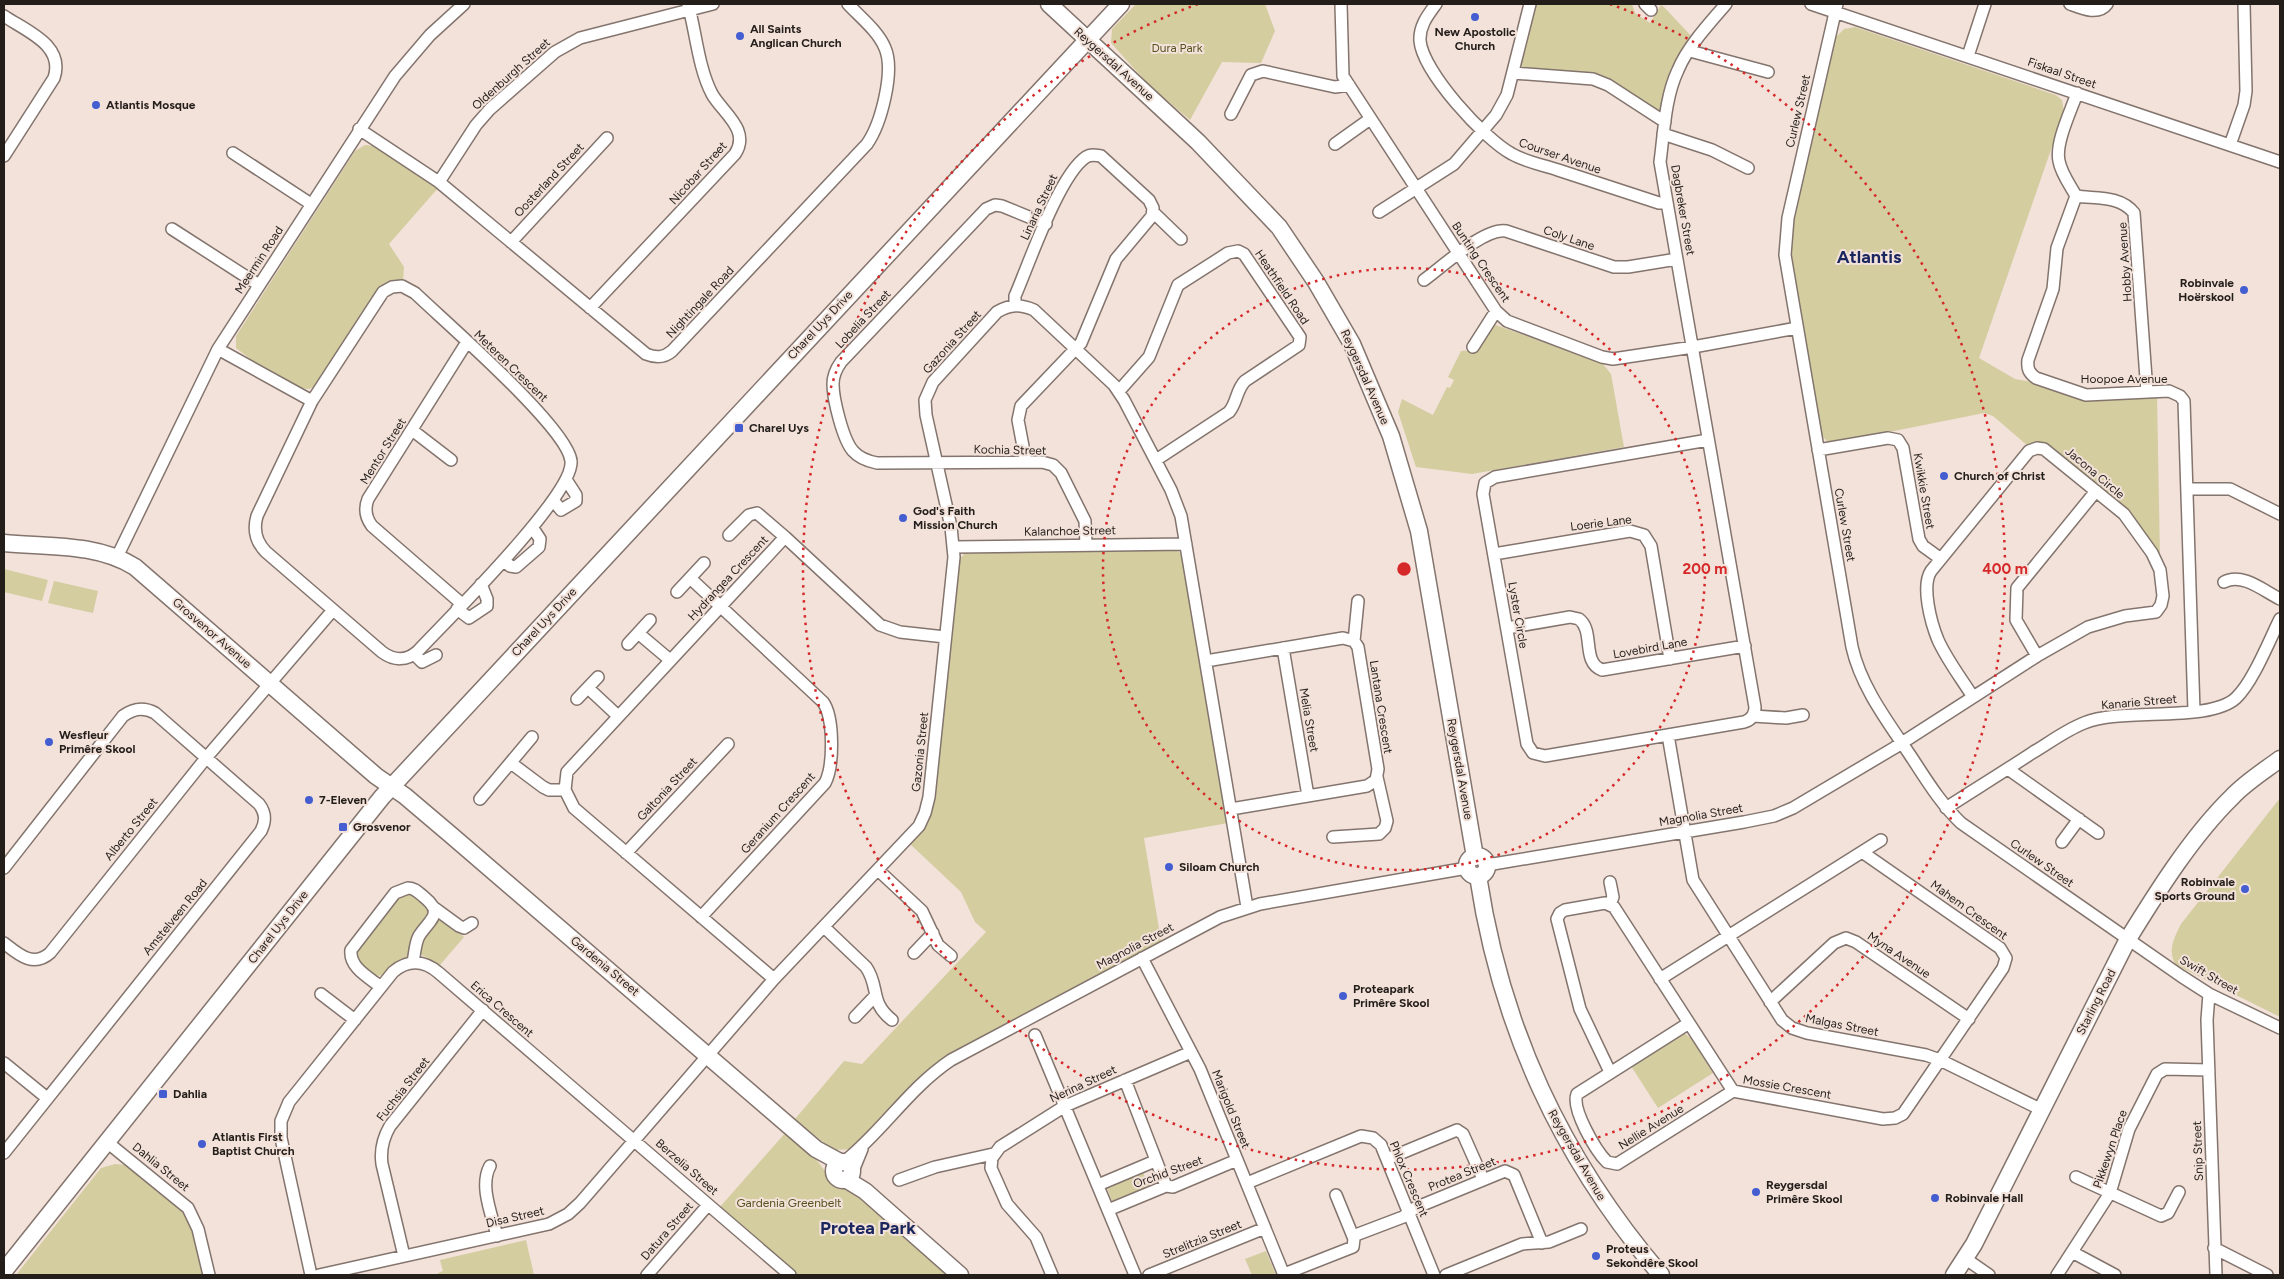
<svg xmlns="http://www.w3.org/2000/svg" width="2284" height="1279" viewBox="0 0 2284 1279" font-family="Figtree,sans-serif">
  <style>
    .green { fill: #d3cd9f }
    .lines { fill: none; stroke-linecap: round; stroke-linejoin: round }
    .street-casing { stroke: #83746d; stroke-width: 14 }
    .secondary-casing { stroke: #83746d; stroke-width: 19 }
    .street { stroke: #fff; stroke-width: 11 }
    .secondary { stroke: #fff; stroke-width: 16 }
    .ring { fill: none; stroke: #d62828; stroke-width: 2.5; stroke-dasharray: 2.5 5 }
    .poi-dot { fill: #445dd0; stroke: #f3e2da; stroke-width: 2 }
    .labels { text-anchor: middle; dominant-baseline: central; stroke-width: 4; stroke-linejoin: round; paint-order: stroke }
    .poi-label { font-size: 12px; font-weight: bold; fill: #241e1b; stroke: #f3e2da; text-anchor: start }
    .park-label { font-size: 12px; fill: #56501e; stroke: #f3e2da }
    .street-label { font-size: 12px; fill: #241e1b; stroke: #f3e2da }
    .district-label { font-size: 18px; font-weight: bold; fill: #1a265e; stroke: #f3e2da }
    .centre { fill: #d62828; stroke: #f3e2da; stroke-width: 2.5 }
    .ring-label { font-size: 15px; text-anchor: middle; font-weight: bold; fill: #d62828; stroke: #f3e2da; stroke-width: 4; stroke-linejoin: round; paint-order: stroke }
  </style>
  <rect width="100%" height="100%" fill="#f3e2da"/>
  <path class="green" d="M1136 4H1265L1275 31 1261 63 1222 62 1190 120 1149 85 1111 43 1112 29Z
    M1535 4H1632L1635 13 1650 23 1661 5 1664 7 1693 38 1662 110 1655 111 1602 75 1522 68 1521 63Z
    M1855 27 2056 95 2062 100 2064 112 1979 358 2015 379 2032 382 2074 396H2157L2160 557 2046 444 2037 442 2028 446 1993 416 1984 413 1834 443 1828 442 1822 436 1791 259 1792 229 1835 38 1844 29Z
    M365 145 376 146 439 187 389 244 404 267 403 280 388 282 378 289 316 386 309 389 300 388 248 360 249 358 236 348V336L355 151Z
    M1496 325 1603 364 1611 374 1624 447 1472 474 1416 467 1398 412 1402 399 1433 415 1447 387 1450 388 1454 380 1448 377 1461 351C1465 350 1469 352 1473 350 1485 345 1485 331 1496 325Z
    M1173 548 1182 554 1228 823 1144 838 1161 941 959 1050 855 1149 833 1150 795 1119 844 1061 862 1064 986 932 975 922 961 892 909 843 924 827 958 561 966 552Z
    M4 569 48 580 42 601 4 592Z
    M54 581 98 591 93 613 48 603Z
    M2280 798V1017L2176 965C2167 951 2174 938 2181 924Z
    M408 891 428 905 430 913 408 957 398 961 385 975 375 976 357 962 354 952 399 895Z
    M438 920H442L464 937 440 965 422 955 419 951 422 938Z
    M1684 1033 1692 1039 1713 1073 1658 1108 1631 1066Z
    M787 1131 809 1150 834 1183 872 1204 953 1275H798L719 1208Z
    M115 1164 127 1165 184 1213 190 1224 204 1275H16L101 1168Z
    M1143 1172 1149 1186 1112 1201 1107 1188Z
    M526 1240 534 1275H439L438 1273 443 1271 440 1260Z
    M1266 1251 1276 1275H1252L1245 1259Z"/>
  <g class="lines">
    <g class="street-casing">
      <path id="street" d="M1341 4 1343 76 1496 311 1507 321 1602 357 1613 359 1693 347 1797 328
        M1436 4C1428 15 1419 26 1420 41 1423 72 1484 139 1512 154 1526 162 1543 165 1558 170 1592 181 1626 192 1659 203H1667
        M1645 4 1651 10
        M1811 4 2280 162
        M1837 4 1788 218 1785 255 1852 647C1861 687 1888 722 1910 755 1926 779 1940 803 1961 823L2181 976 2209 994 2280 1028
        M2070 4C2081 8 2098 16 2107 4
        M4 16C26 31 65 45 54 78L4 156
        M1690 51 1768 72
        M1968 56 1985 4
        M1513 73 1593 79 1608 85 1665 122
        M1231 114 1251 75 1263 71 1335 87 1349 85
        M359 129 439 182 646 354C656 358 664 358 672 351L867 144C881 124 895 71 885 48 878 31 860 17 848 4
        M1663 134 1712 150 1748 168
        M1335 144 1370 119
        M2230 145 2244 105 2246 91 2244 4
        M233 153 311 204
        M439 182 476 125 490 109 555 52 580 38 713 4
        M2076 196 2057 248 2053 289 2028 360C2027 369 2029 373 2036 378L2086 395 2169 391 2180 396 2184 401 2194 711
        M2076 196C2095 199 2120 195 2134 213L2147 392
        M2076 196C2070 185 2061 173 2059 161 2055 143 2071 111 2077 93
        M1153 212 1181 239
        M1379 212 1454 164 1496 115 1507 95 1530 4
        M1046 224 1002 206 995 205 986 209 841 362C836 369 833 376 833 384 833 399 843 440 853 451 859 458 867 461 877 463L1042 462 1053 465 1061 473 1085 521 1086 545
        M172 229 259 285
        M511 242 607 138
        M1424 280C1442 267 1485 227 1506 231L1614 267H1628L1677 259
        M402 286 415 293C444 321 568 428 571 461 575 494 446 621 418 651 407 661 394 661 382 652L266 552C256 542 253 530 257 516L312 401 383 292 392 287Z
        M1015 305V296C1029 264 1059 175 1086 157 1091 154 1095 155 1101 156L1149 200 1153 208 1152 216 1116 259 1081 343 1021 406 1018 420 1026 462
        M590 308 735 154C751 130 722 112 712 94 698 67 696 32 688 4
        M1473 347 1496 311
        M218 349 312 401
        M1119 391 1149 357 1178 285 1228 253 1238 251 1244 254 1300 337 1299 345 1245 381C1236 390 1237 403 1229 412L1156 460
        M412 430 451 460
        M1708 440 1495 477 1485 483 1483 494 1527 744 1533 753 1545 756 1744 722C1751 720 1755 715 1755 707L1660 162C1664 132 1665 97 1678 70 1688 46 1709 24 1726 4
        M1818 450 1888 438 1898 440 1903 448 1919 539 1923 546 1941 559
        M2187 489H2230L2280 514
        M553 500 561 510 576 501V495L567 481
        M729 535 749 515 757 513 785 537
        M954 547 1186 544
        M1494 554 1630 531 1644 535 1651 546 1670 659
        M117 557 218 349 395 76 430 35 464 4
        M504 560 510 566 516 567 539 547 540 539 532 527
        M690 578 823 702C834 717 834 766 825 783L701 917
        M2224 582C2242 572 2264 591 2280 599
        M677 592 704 563
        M462 604 372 526C366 518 364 509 368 499L467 342
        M457 609 469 618 487 606V599L481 584
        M1507 628 1570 617 1579 619C1595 631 1581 662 1602 670L1745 646
        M638 633 670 660
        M1354 641 1358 601
        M628 644 650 620
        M1283 648 1308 796
        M414 654 422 662 436 655
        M2037 656 2016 620 2017 588 2096 491
        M1206 661 1343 638 1354 641 1358 647 1378 769 1376 780 1367 786 1231 809
        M588 688 618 716
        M577 699 598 677
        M1753 716 1786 718 1803 715
        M1668 735 1693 880 1782 1020 1792 1028 1807 1033 1926 1055 1940 1060 2042 1110
        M511 763 543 787 549 790H565
        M2008 769 2098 833
        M480 799 532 737
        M1946 808C1974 790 2003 772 2032 753 2049 743 2066 730 2084 723 2123 707 2209 723 2236 698 2253 682 2269 641 2280 619
        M1333 837 1379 834 1385 828 1387 821 1377 777
        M2062 842 2079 819
        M626 853 728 744
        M1487 865 1744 822 1774 816 1793 808 1894 748 2037 656 2088 627 2125 616 2156 612 2161 605 2163 596 2160 570 2152 553 2124 514 2044 449 2037 448 2029 451 1931 571C1921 586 1931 623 1938 640 1947 660 1961 678 1973 697
        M4 868 123 716C134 708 144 707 155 713L259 804C266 813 266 821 261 831L4 1153
        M878 870 922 911 938 945 951 956
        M1610 904 1613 897 1610 882
        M433 907 459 926 464 928 472 923
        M824 927 866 967C880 987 869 1002 892 1020
        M4 943C18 954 33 968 50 953L206 758 333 610
        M914 953 933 933
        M1142 958 1200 1069 1284 1275
        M774 979 574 808 565 790 567 772 785 537 880 625 900 632 945 637
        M1660 979 1881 840
        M381 987C370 978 349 968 351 950L395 893 408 888C415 888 419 893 424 897 445 914 429 920 419 936 415 943 415 953 413 962
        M321 994 355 1020
        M2209 994 2207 1020 2216 1275
        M1770 1002 1834 943 1846 938 1856 942 1969 1019
        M855 1017 875 996
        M1689 1023 1577 1094C1571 1109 1596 1151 1607 1162L1617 1164 1733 1091
        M1035 1035 1135 1275
        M4 1063 47 1098
        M1610 1072 1580 1009 1557 919 1560 913 1565 910 1605 903 1614 907 1733 1091 1883 1119 1895 1118 1903 1114 2003 968 2006 958 2000 948 1862 852
        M1125 1080 1166 1186
        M107 1142 188 1208 198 1229 209 1275
        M1387 1159 1457 1130 1463 1134 1483 1179
        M844 1162C884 1130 908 1089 951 1060L1220 917 1260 904 1467 868
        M490 1166C479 1186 492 1215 497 1236
        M853 1171 862 1149
        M2076 1177 2161 1216 2168 1213 2179 1192
        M899 1180 935 1167 993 1154
        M1247 1183 1361 1136 1373 1138 1381 1145 1434 1275
        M1098 1185 1155 1161
        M1108 1210 1166 1186 1173 1187 1237 1160
        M1353 1236 1403 1217 1415 1208 1505 1171 1514 1175 1542 1243
        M2214 1248 2267 1275
        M2072 1252 2115 1275
        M404 1256 382 1164C380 1150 383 1138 390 1126L483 1010
        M1966 1259 1989 1275
        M1284 1274 1353 1247 1354 1239 1336 1195
        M311 1275 281 1138V1121L289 1102 393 972C408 959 424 960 439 973L790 1275
        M319 1275 549 1224 568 1214 580 1203 774 979 919 826 925 813 929 797 954 557 951 527 926 415 925 400 933 382 997 312C1010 304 1021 304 1034 310L1114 385 1124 400 1171 490 1181 516 1247 907
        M647 1275 708 1205
        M1052 1275 1036 1237 1007 1204 991 1168 992 1158 1000 1147 1065 1106 1191 1052
        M1149 1275 1265 1228
        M1446 1275 1522 1244 1549 1242 1581 1229
        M2057 1275 2110 1193 2129 1129 2157 1074 2165 1069 2209 1070"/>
    </g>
    <g class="secondary-casing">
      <path id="secondary" d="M1049 4 1198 142 1279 227 1316 282 1352 344 1391 436 1419 531 1475 857
        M4 543C47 547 97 543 135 567L376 776 405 796 451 835 816 1149 840 1162
        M1467 866a10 10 0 1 1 20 0a10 10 0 1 1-20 0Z
        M1478 876C1501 1028 1561 1158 1661 1275
        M834 1171a9 9 0 1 1 18 0a9 9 0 1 1-18 0Z
        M847 1180 865 1191 960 1275
        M4 1271 382 797 1121 4
        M1954 1275 1974 1244 2128 939C2157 892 2192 836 2232 797 2246 782 2264 771 2280 759"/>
    </g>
    <use href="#street" class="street"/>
    <use href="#secondary" class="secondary"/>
  </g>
  <g class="ring">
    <circle cx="1404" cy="569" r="301"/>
    <path d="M1610 4A601 601 0 1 1 1198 4"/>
  </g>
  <g class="poi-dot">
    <circle cx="1475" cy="17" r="5"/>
    <circle cx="740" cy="36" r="5"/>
    <circle cx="96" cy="105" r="5"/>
    <circle cx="2244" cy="290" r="5"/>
    <rect x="734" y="423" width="10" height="10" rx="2.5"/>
    <circle cx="1944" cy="476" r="5"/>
    <circle cx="903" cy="518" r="5"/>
    <circle cx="49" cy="742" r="5"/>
    <circle cx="309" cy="800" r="5"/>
    <rect x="338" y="822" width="10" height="10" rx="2.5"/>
    <circle cx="1169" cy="867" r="5"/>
    <circle cx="2245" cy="889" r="5"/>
    <circle cx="1343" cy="996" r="5"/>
    <rect x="158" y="1089" width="10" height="10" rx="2.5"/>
    <circle cx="202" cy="1144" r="5"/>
    <circle cx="1756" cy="1192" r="5"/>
    <circle cx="1935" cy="1198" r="5"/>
    <circle cx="1596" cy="1256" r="5"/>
  </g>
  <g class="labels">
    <g class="poi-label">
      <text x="750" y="29">All Saints<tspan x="750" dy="14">Anglican Church</tspan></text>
      <text x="1475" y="32" text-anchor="middle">New Apostolic<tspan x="1475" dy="14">Church</tspan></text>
      <text x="106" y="105">Atlantis Mosque</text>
      <text x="2234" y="283" text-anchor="end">Robinvale<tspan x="2234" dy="14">Hoërskool</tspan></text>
      <text x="749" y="428">Charel Uys</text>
      <text x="1954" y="476">Church of Christ</text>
      <text x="913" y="511">God's Faith<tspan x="913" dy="14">Mission Church</tspan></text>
      <text x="59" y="735">Wesfleur<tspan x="59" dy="14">Primêre Skool</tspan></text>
      <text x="319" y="800">7-Eleven</text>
      <text x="353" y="827">Grosvenor</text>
      <text x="1179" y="867">Siloam Church</text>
      <text x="2235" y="882" text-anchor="end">Robinvale<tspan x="2235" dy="14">Sports Ground</tspan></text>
      <text x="1353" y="989">Proteapark<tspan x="1353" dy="14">Primêre Skool</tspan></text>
      <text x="173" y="1094">Dahlia</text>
      <text x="212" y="1137">Atlantis First<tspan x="212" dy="14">Baptist Church</tspan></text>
      <text x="1766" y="1185">Reygersdal<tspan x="1766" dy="14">Primêre Skool</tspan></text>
      <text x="1945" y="1198">Robinvale Hall</text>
      <text x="1606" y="1249">Proteus<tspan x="1606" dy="14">Sekondêre Skool</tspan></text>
    </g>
    <g class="park-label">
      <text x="1177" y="48">Dura Park</text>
      <text x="789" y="1203">Gardenia Greenbelt</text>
    </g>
    <g class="street-label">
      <text transform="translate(1114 64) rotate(42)">Reygersdal Avenue</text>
      <text transform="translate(2062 73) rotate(19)">Fiskaal Street</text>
      <text transform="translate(511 74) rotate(-42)">Oldenburgh Street</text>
      <text transform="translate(1798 111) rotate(-77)">Curlew Street</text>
      <text transform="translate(1560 156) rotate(19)">Courser Avenue</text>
      <text transform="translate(698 173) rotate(-48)">Nicobar Street</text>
      <text transform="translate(549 180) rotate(-47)">Oosterland Street</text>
      <text transform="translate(1039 207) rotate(-65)">Linaria Street</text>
      <text transform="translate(1683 210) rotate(80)">Dagbreker Street</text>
      <text transform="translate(1569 238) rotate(19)">Coly Lane</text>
      <text transform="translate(259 260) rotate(-57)">Meermin Road</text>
      <text transform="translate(1481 262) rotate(56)">Bunting Crescent</text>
      <text transform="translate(2125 262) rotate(-94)">Hobby Avenue</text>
      <text transform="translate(1282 287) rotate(56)">Heathfield Road</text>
      <text transform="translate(700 302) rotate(-47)">Nightingale Road</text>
      <text transform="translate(863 319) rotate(-47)">Lobelia Street</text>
      <text transform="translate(820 325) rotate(-47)">Charel Uys Drive</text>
      <text transform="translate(952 342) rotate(-48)">Gazonia Street</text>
      <text transform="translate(511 366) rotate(44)">Meteren Crescent</text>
      <text transform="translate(1365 377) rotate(66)">Reygersdal Avenue</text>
      <text x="2124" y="379">Hoopoe Avenue</text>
      <text transform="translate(1010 450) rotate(1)">Kochia Street</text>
      <text transform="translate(383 451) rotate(-58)">Mentor Street</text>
      <text transform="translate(2095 473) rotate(40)">Jacona Circle</text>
      <text transform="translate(1924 491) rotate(80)">Kwikkie Street</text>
      <text transform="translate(1601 523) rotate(-7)">Loerie Lane</text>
      <text transform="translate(1845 525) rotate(80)">Curlew Street</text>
      <text transform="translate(1070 531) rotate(-1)">Kalanchoe Street</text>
      <text transform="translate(728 578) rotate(-47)">Hydrangea Crescent</text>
      <text transform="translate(1518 615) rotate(80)">Lyster Circle</text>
      <text transform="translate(544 622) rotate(-47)">Charel Uys Drive</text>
      <text transform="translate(212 633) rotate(41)">Grosvenor Avenue</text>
      <text transform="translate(1650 648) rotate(-10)">Lovebird Lane</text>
      <text transform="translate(2139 702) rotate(-5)">Kanarie Street</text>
      <text transform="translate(1381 707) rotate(81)">Lantana Crescent</text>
      <text transform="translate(1309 720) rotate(80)">Melia Street</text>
      <text transform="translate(920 752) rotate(-84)">Gazonia Street</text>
      <text transform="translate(1460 769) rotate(80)">Reygersdal Avenue</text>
      <text transform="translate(667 789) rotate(-47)">Galtonia Street</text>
      <text transform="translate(778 813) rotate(-48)">Geranium Crescent</text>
      <text transform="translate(1701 815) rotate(-10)">Magnolia Street</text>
      <text transform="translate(131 829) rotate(-51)">Alberto Street</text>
      <text transform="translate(2042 863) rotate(35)">Curlew Street</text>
      <text transform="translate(1969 910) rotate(36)">Mahem Crescent</text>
      <text transform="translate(175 917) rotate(-51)">Amstelveen Road</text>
      <text transform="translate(278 927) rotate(-52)">Charel Uys Drive</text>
      <text transform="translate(1135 946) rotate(-28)">Magnolia Street</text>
      <text transform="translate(1899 955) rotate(34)">Myna Avenue</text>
      <text transform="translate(605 966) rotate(40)">Gardenia Street</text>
      <text transform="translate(2209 975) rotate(30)">Swift Street</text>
      <text transform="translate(2096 1002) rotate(-63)">Starling Road</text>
      <text transform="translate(502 1009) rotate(41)">Erica Crescent</text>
      <text transform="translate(1842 1025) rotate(11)">Malgas Street</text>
      <text transform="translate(1083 1084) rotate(-25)">Nerina Street</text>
      <text transform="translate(1787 1087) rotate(10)">Mossie Crescent</text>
      <text transform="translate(403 1089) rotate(-52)">Fuchsia Street</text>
      <text transform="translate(1231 1109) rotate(68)">Marigold Street</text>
      <text transform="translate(1651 1127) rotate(-32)">Nellie Avenue</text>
      <text transform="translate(2110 1149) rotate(-71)">Pikkewyn Place</text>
      <text transform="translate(2198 1151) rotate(-92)">Snip Street</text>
      <text transform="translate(1577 1155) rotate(60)">Reygersdal Avenue</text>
      <text transform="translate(161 1167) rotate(39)">Dahlia Street</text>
      <text transform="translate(687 1167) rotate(41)">Berzelia Street</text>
      <text transform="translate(1168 1172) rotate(-20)">Orchid Street</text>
      <text transform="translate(1462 1174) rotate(-22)">Protea Street</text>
      <text transform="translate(1409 1179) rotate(67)">Phlox Crescent</text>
      <text transform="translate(515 1217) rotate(-13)">Disa Street</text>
      <text transform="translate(667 1231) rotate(-49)">Datura Street</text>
      <text transform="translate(1202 1239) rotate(-22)">Strelitzia Street</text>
    </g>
    <g class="district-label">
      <text x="1869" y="257">Atlantis</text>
      <text x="868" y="1228">Protea Park</text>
    </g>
  </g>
  <circle cx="1404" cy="569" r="8" class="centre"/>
  <g class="ring-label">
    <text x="1705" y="574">200 m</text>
    <text x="2005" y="574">400 m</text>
  </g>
  <rect width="2284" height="1279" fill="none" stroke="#241e1b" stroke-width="10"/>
</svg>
